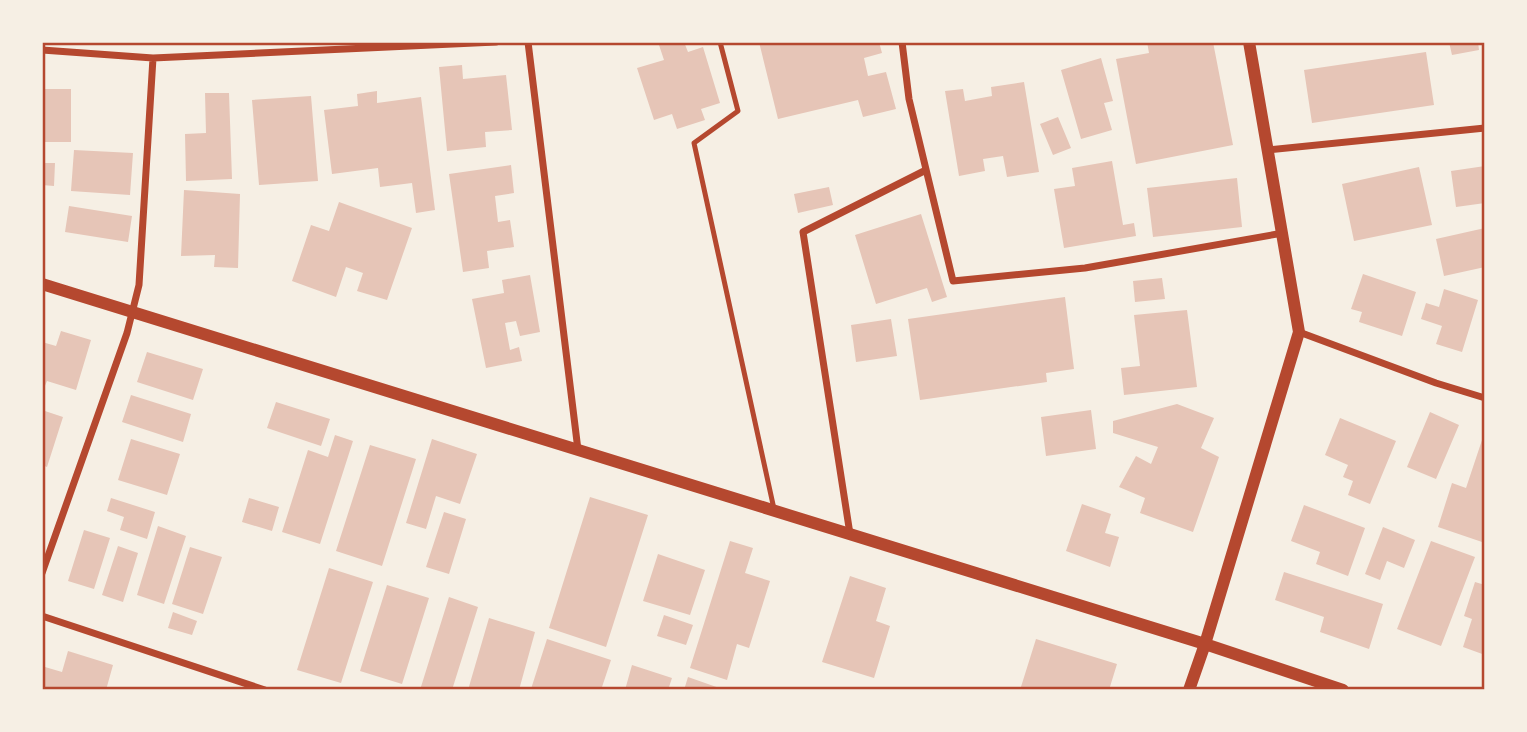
<svg xmlns="http://www.w3.org/2000/svg" width="1527" height="732" viewBox="0 0 1527 732" font-family="Commissioner,sans-serif">
  <style>
    .building { fill: #e6c5b7 }
    .lines { fill: none; stroke-linecap: round; stroke-linejoin: round }
    .service { stroke: #b5482f; stroke-width: 5 }
    .minor { stroke: #b5482f; stroke-width: 7 }
    .tertiary { stroke: #b5482f; stroke-width: 12 }
    .neatline { fill: none; stroke: #b5482f; stroke-width: 2.5 }
  </style>
  <rect width="100%" height="100%" fill="#f6efe4"/>
  <path class="building" d="M658 42H684L688 52 703 47 720 103 701 109 705 120 677 129 672 114 654 120 637 68 664 60Z
    M759 42H879L882 53 864 58 868 76 886 72 896 109 863 117 858 100 778 119Z
    M1147 42H1213L1233 145 1136 164 1116 59 1149 53Z
    M1449 42H1478L1479 50 1452 55Z
    M1426 52 1434 105 1312 123 1304 70Z
    M1101 58 1113 101 1104 103 1112 130 1081 139 1061 70Z
    M462 65 463 79 506 75 512 130 485 132 486 147 447 151 439 67Z
    M1024 82 1039 172 1007 177 1003 156 983 159 985 171 959 176 945 91 963 89 965 101 992 96 991 87Z
    M42 89H71V142H42Z
    M377 91V103L421 97 435 210 416 213 412 183 380 187 378 168 332 174 324 110 358 106 357 94Z
    M205 93H229L232 179 186 181 185 134 206 133Z
    M311 96 318 181 259 185 252 100Z
    M1058 117 1071 148 1053 155 1040 124Z
    M74 150 133 153 130 195 71 191Z
    M1112 161 1123 225 1134 223 1136 236 1064 248 1054 189 1075 186 1072 168Z
    M42 163H55L54 186 42 185Z
    M511 165 514 193 495 196 498 222 510 220 514 247 487 251 489 268 463 272 449 174Z
    M1485 166V203L1456 207 1451 171Z
    M1419 167 1432 225 1354 241 1342 184Z
    M1237 178 1242 227 1153 237 1147 188Z
    M829 187 833 205 798 213 794 194Z
    M184 190 240 194 238 268 214 267 215 255 181 256Z
    M339 202 412 228 387 300 357 291 363 273 346 267 336 297 292 281 311 225 329 231Z
    M69 206 132 216 128 242 65 232Z
    M921 214 947 297 932 302 927 288 876 304 855 235Z
    M1485 228V267L1444 276 1436 239Z
    M1363 274 1416 292 1402 336 1359 322 1362 312 1351 309Z
    M530 275 540 332 520 336 516 321 505 323 510 350 519 347 522 361 486 368 472 299 504 293 502 280Z
    M1162 278 1165 299 1135 302 1133 281Z
    M1444 289 1478 300 1462 352 1436 344 1442 326 1421 319 1426 303 1439 307Z
    M1065 297 1074 369 1046 373 1047 382 920 400 908 319Z
    M1187 310 1197 387 1124 395 1121 368 1140 366 1134 315Z
    M891 319 897 356 856 362 851 325Z
    M61 331 91 340 76 390 47 381 42 393V342L56 346Z
    M147 352 203 369 193 400 137 382Z
    M131 395 191 414 183 442 122 422Z
    M276 402 330 419 321 446 267 428Z
    M1177 404 1214 418 1201 448 1219 457 1193 532 1140 513 1145 498 1119 487 1136 456 1151 464 1158 447 1113 433V421Z
    M42 410 63 417 47 467 42 465Z
    M1091 410 1096 449 1046 456 1041 417Z
    M1430 412 1459 425 1436 479 1407 467Z
    M1340 418 1396 441 1370 504 1348 495 1353 481 1343 477 1348 465 1325 455Z
    M1485 431V543L1438 527 1452 483 1466 488Z
    M335 435 353 441 320 544 282 532 308 450 328 457Z
    M131 439 180 454 167 495 118 480Z
    M432 439 477 454 460 504 436 496 426 529 406 523Z
    M370 445 416 459 382 566 336 551Z
    M590 497 648 515 606 647 549 628Z
    M111 498 155 512 147 539 120 530 124 517 107 511Z
    M249 498 279 507 272 531 242 522Z
    M1082 504 1111 514 1105 533 1119 537 1110 567 1066 551Z
    M1304 505 1365 528 1348 576 1316 564 1320 552 1291 541Z
    M444 512 466 519 449 574 426 567Z
    M158 526 186 536 164 604 137 595Z
    M1383 527 1415 540 1404 568 1387 561 1380 580 1365 574Z
    M84 530 110 538 94 589 68 581Z
    M730 541 753 548 745 573 770 581 749 648 737 644 727 680 690 668Z
    M1431 541 1475 557 1441 646 1397 629Z
    M118 546 138 553 123 602 102 595Z
    M190 547 222 557 203 614 172 604Z
    M658 554 705 570 690 615 643 601Z
    M329 568 373 582 341 683 297 670Z
    M1284 572 1383 604 1369 649 1320 632 1324 617 1275 600Z
    M850 576 886 588 876 621 890 626 874 678 822 662Z
    M1475 582 1485 585V655L1463 647 1472 619 1464 616Z
    M387 585 429 598 402 684 360 671Z
    M449 597 478 607 452 690H420Z
    M173 612 197 621 192 635 168 628Z
    M664 615 693 625 686 645 657 636Z
    M489 618 535 632 519 690H468Z
    M547 639 611 660 601 690 531 689Z
    M1036 639 1117 664 1109 690H1020Z
    M68 651 113 665 106 690H42V674L45 667 62 672Z
    M632 665 672 678 668 690H625Z
    M688 677 725 690H684Z"/>
  <g class="lines">
    <path class="service" d="M720 42 738 111 694 143 774 509"/>
    <path class="minor" d="M528 42 578 450
      M902 42 909 99 953 281 1085 268 1283 233
      M42 50 153 58 139 285 127 333 42 573
      M153 58 496 42
      M1268 150 1485 128
      M1299 332 1436 383 1485 398
      M850 534 803 232 926 170
      M42 616 265 690"/>
    <path class="tertiary" d="M42 284 1205 644 1343 690
      M1189 690 1205 644 1299 332 1249 42"/>
  </g>
  <rect width="1527" height="732" fill="none" stroke="#f6efe4" stroke-width="88"/>
  <rect x="44" y="44" width="1439" height="644" class="neatline"/>
</svg>
